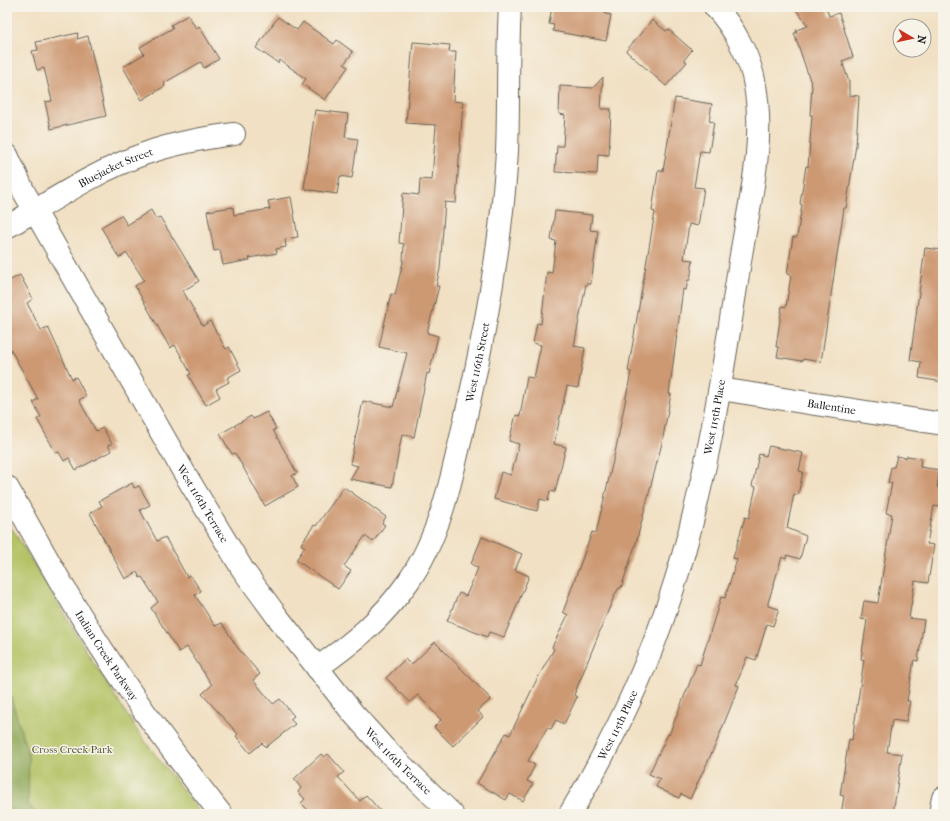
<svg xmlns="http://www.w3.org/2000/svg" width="950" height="821" viewBox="0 0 950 821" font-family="'IM FELL French Canon',serif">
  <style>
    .green { fill: #b4c265; stroke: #686f40 }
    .forest { fill: #8fa85a; stroke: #56623b }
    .building { fill: #cd9973 }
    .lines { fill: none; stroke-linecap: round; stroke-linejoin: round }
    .minor-casing { stroke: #676156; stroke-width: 24 }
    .tertiary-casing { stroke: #676156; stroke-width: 24 }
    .minor { stroke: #fff; stroke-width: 22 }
    .tertiary { stroke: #fff; stroke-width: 22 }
    .labels { text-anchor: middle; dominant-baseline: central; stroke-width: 3; stroke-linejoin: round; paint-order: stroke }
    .street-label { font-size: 11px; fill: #1c1c1c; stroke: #f7f3e8 }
    .park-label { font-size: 11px; fill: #515636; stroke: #f7f3e8 }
  </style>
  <rect width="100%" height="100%" fill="#f7f3e8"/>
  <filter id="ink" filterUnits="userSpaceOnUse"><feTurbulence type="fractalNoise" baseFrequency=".025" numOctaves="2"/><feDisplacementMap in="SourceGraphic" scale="8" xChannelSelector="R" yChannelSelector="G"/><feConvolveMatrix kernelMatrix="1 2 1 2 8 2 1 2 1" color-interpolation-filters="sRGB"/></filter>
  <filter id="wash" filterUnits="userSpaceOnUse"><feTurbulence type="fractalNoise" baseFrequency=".012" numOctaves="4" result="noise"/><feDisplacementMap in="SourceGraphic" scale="16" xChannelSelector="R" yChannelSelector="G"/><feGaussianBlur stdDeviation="0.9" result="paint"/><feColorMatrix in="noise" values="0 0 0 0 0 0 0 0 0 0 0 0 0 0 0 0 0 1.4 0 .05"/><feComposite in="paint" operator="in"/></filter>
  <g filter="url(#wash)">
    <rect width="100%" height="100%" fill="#f1e0c3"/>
    <path class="green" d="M7 520 89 655 138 732 201 814H7Z"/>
    <path class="forest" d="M7 693 10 694 29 757 28 804 37 814H7Z"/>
    <g id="blocks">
      <path class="building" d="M552 7H606L605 14 611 15 606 41 553 31 554 25 549 24Z
        M794 7H826L829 16 839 13 853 57 842 61 849 82V95L859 96 856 145 846 208H844L821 362 803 359 802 361 777 357 779 347H776L782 306 786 307 791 275 787 274 793 237H797L802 205 800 204 806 166 808 167 812 115H810L812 86 794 33H797L796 30 808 26Z
        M188 15 196 28 199 26 219 59 204 68 201 62 164 83 165 86 142 100 123 67 144 54 140 47 173 28 171 25Z
        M278 17 297 30 303 22 334 44 337 40 353 52 344 64 348 67 325 100 302 84 306 79 280 60 278 63 256 48Z
        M652 20 666 31 668 29 692 50 684 60 687 62 666 86 626 51Z
        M78 33 77 39 88 36 106 116 51 129 45 102 52 101 44 68 37 70 32 51 38 50 36 42Z
        M413 42 450 45 449 52H456L453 101 463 102 456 203 445 202 440 269 436 286H439L427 333 438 336 429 374 427 373 414 437 402 434 392 487 350 479 358 466 350 464 363 401 393 407 407 353 379 347 391 294 395 295 403 262 404 244 399 243 403 193 419 195 420 179 432 180 436 125 406 123Z
        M603 77 601 109H611L609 155 598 154 597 174 555 172 557 146H563L565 115 559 114 560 86 593 88Z
        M675 98 712 104 709 121 714 122 709 152 700 151 694 187 704 188 698 226 689 224 684 259 693 260 690 280H688L686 290 683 289 669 394H671L662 443 636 543 621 588H619L615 594 574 695 577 697 564 724 556 720 551 729 547 728 528 761 535 765 527 781 533 784 523 801 510 794 506 800 477 783 506 733 510 735 536 681 554 649 552 647 568 615 563 612 592 532 596 533 616 448 631 372 628 371 655 212 652 211 658 171H663Z
        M315 110 348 114 345 137 358 139 352 178 340 176 337 194 304 189Z
        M291 197 298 237 285 239 286 247 276 249 277 253 249 258 250 260 223 265 220 250 214 251 207 211 233 207 234 215 270 209 268 201Z
        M151 210 156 219 160 217 199 281 183 291 203 326 210 321 226 349 229 347 241 370 227 378 229 382 216 389 220 397 206 405 188 375 191 374 175 345 170 348 135 286 144 280 127 253 119 258 101 227 121 215 127 225Z
        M555 211 592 215 590 230 598 231 591 284H586L574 346 585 348 578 388 567 386 554 444 566 447 555 492 550 491 548 501 540 499 537 511 494 499 501 472 511 475 519 444 509 441 516 415 520 416 527 377 534 378 541 345 533 343 537 323 541 324 547 272 552 273 556 241 551 240Z
        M925 248 943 250V382L919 378 921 362 910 360Z
        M20 275 33 299 27 303 41 330 48 327 72 379 76 377 86 396 79 400 96 431 103 428 112 444 108 445 111 451 76 470 69 458 64 461 59 452 56 453 37 419 41 417 33 402 38 399 7 343V282Z
        M267 412 276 429 273 430 297 473 292 476 298 487 265 506 235 453 232 454 220 434 251 416 253 419Z
        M769 446 803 453 799 471 803 472 798 495 794 494 787 528 806 536 800 559 787 555 786 559 782 557 768 603V606L779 609 773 626 767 624 756 660 747 657 736 685 739 686 715 746 690 799 681 794 679 798 656 787 660 779 649 774 668 734 669 735 697 664 700 665 721 597 725 598 737 559 733 558 745 517 749 518 756 487 752 486 759 454 766 456Z
        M897 456 906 458 907 456 921 458 920 467 940 470 937 487 943 488V495L941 507 934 506 927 544 934 545 928 583 915 581 909 618 924 620 918 661 914 660 907 701H910L906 722 892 720 887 752 902 754 893 814H841L844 796 840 795 849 739 852 740 864 660 861 659 867 620 861 619 864 601 878 603 892 514 886 513 892 483H888L891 467H894Z
        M132 483 134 488 139 486 150 505 140 510 157 541 165 537 187 577 190 575 201 591 195 595 215 626 222 623 237 647 260 674 253 680 273 704 280 699 294 716 290 719 295 724 266 747 262 743 250 753 236 736 238 734 202 694 212 685 187 647 179 652 151 608 158 602 142 577 140 578 137 572 125 579 90 513 102 506 99 501Z
        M344 487 386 517 382 523 385 525 373 542 365 536 344 566 351 571 338 589 296 560 305 547 301 544 314 525 316 526Z
        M482 537 522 554 515 570 529 576 504 637 489 632 487 637 447 621 459 593 466 596 478 568 471 564Z
        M435 642 491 699 478 711 483 717 453 746 434 727 441 720 418 695 410 702 386 678 405 659 411 665Z
        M321 754 324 757 328 754 344 772 338 777 360 801 366 795 383 814H312L301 803 305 799 298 792 301 788 294 779Z"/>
    </g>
  </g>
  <g filter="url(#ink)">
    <use href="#blocks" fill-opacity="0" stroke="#676156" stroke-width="1"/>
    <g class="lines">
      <g class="minor-casing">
        <g id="minor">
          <path id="s1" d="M7 155 24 192 182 469 243 570 276 615 352 712 385 749 452 814"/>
          <path id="s2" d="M7 227C52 201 96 171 144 154 174 143 203 138 234 134"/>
          <path id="s3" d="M720 389 943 424"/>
          <path id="s4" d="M317 668C354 642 381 620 408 582 440 537 452 477 464 424 485 334 502 243 507 151 509 103 507 55 510 7"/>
          <path id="s5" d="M570 814C610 747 646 671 670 598 707 486 723 370 741 255 750 200 765 142 755 86 751 59 734 27 715 7"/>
          <path d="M940 814 943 798"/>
        </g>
      </g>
      <g class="tertiary-casing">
        <g id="tertiary">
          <path id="s6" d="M7 487C30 527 52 569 76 608 120 680 169 748 221 814"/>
        </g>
      </g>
      <use href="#minor" class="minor"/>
      <use href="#tertiary" class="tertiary"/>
    </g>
  </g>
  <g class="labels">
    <g class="street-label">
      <text stroke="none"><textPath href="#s2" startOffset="124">Bluejacket Street</textPath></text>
      <text stroke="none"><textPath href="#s4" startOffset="358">West 116th Street</textPath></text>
      <text stroke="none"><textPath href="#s3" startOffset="113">Ballentine</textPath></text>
      <text stroke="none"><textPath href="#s5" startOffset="425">West 115th Place</textPath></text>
      <text stroke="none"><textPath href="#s1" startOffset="400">West 116th Terrace</textPath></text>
      <text stroke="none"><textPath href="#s6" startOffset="196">Indian Creek Parkway</textPath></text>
      <text stroke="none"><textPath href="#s5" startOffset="101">West 115th Place</textPath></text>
      <text stroke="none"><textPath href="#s1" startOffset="724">West 116th Terrace</textPath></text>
    </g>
    <g class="park-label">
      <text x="72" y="749">Cross Creek Park</text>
    </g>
  </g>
  <rect width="950" height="821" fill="none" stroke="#f7f3e8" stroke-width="24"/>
  <g transform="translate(912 38) rotate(99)"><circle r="19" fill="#f7f3e8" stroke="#9f9d96"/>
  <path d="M0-3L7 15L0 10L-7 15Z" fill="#c8321e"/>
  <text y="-6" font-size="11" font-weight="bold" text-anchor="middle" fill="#1c1c1c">N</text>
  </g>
</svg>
